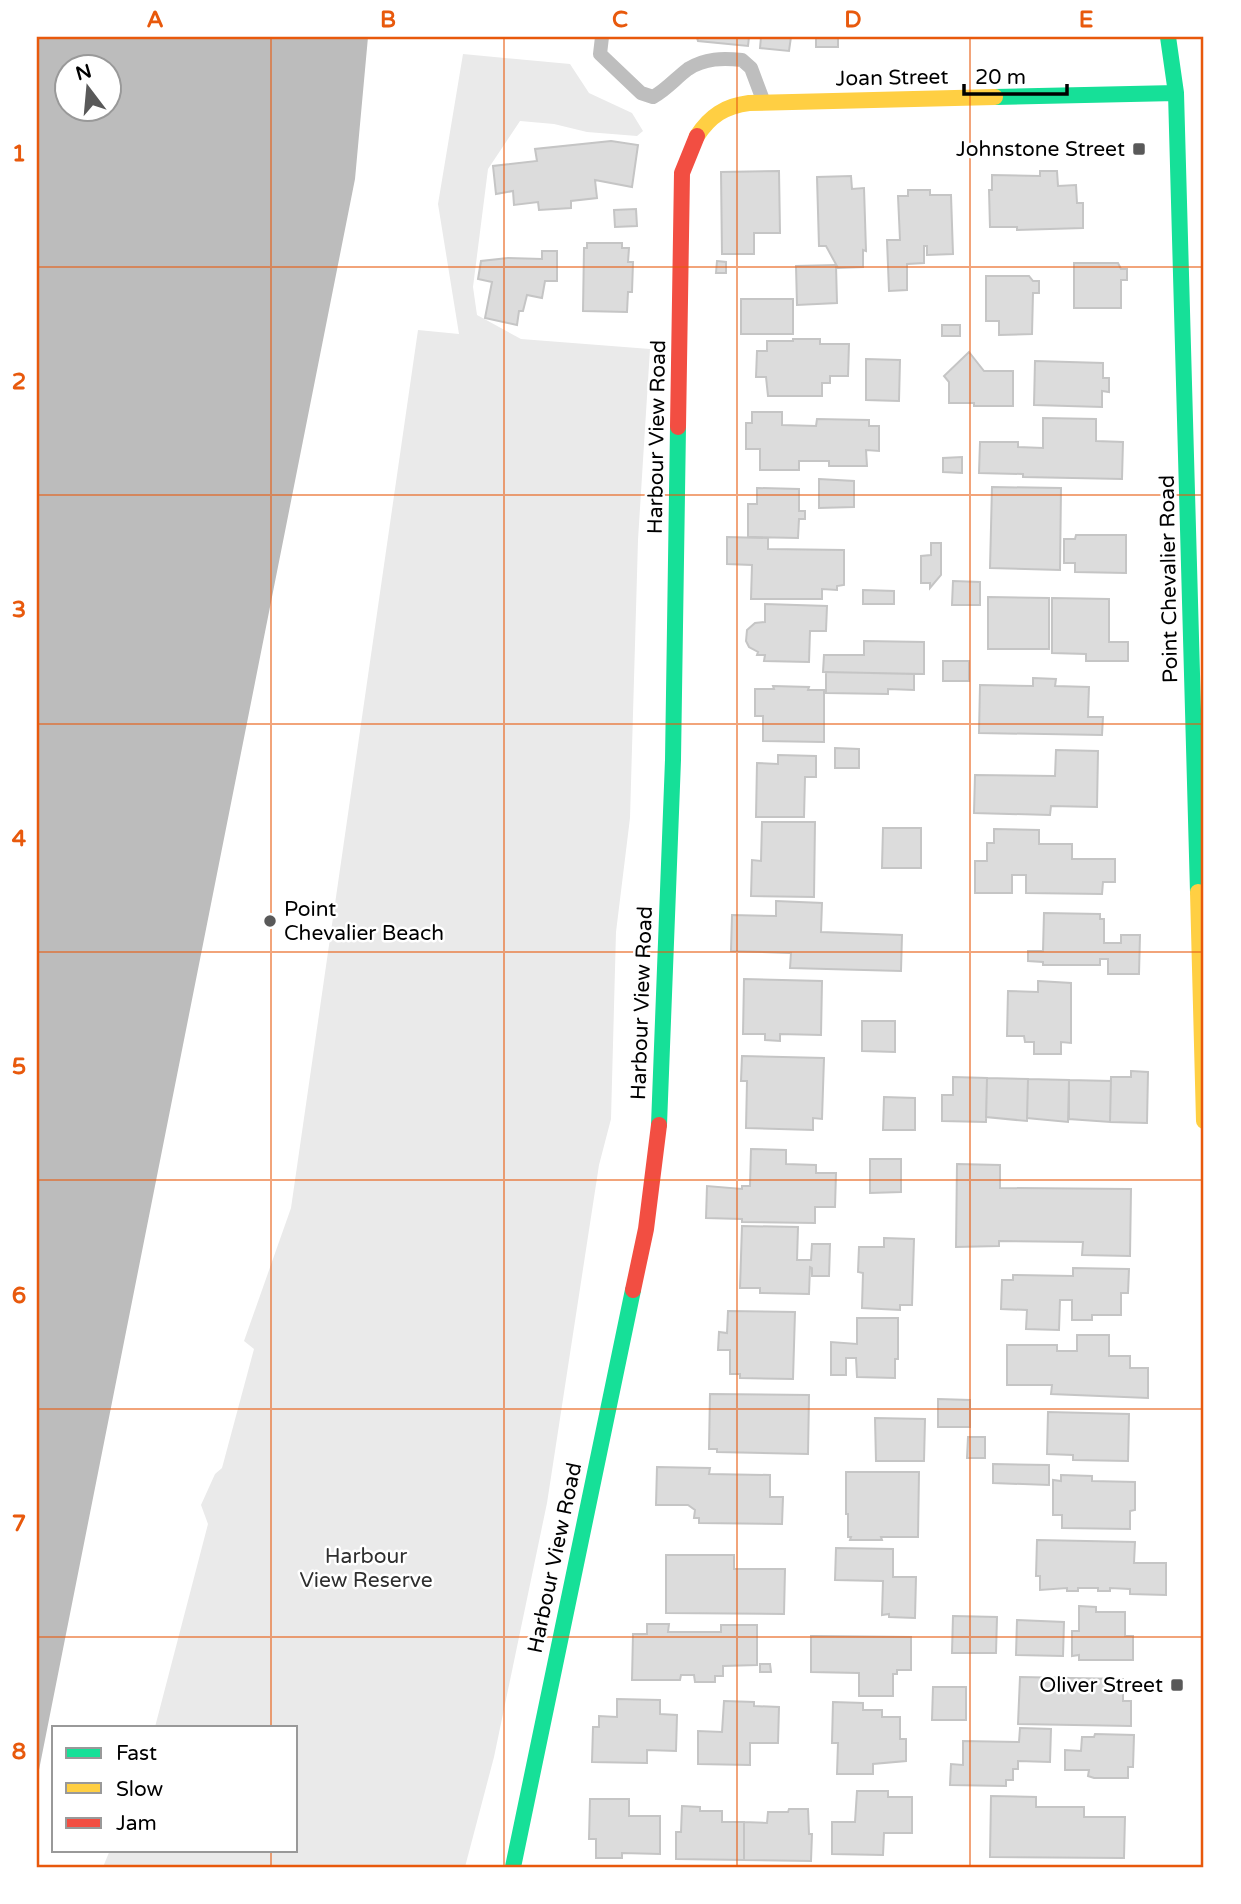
<svg xmlns="http://www.w3.org/2000/svg" width="1241" height="1904" viewBox="0 0 1241 1904" font-family="'Varela Round',sans-serif">
  <style>
    .green { fill: #eaeaea }
    .water { fill: #bcbcbc; fill-rule: evenodd }
    .building { fill: #dcdcdc; stroke: #c5c5c5; stroke-width: 2 }
    .lines { fill: none; stroke-linecap: round; stroke-linejoin: round }
    .lane { stroke: #bebebe; stroke-width: 14 }
    .fast { stroke: #16e098; stroke-width: 16 }
    .slow { stroke: #ffcf43; stroke-width: 16 }
    .jam { stroke: #f24e42; stroke-width: 16 }
    .grid { fill: none; stroke: #e8590c; stroke-width: 2; stroke-opacity: 0.55 }
    .poi-dot { fill: #595959; stroke: #fff; stroke-width: 2.5 }
    .labels { text-anchor: middle; dominant-baseline: central; stroke-width: 5; stroke-linejoin: round; paint-order: stroke }
    .street-label { font-size: 21px; fill: #000; stroke: #fff }
    .poi-label { font-size: 21px; fill: #000; stroke: #fff; text-anchor: end }
    .park-label { font-size: 21px; fill: #2f2f2f; stroke: #fff }
    .neatline { fill: none; stroke: #e8590c; stroke-width: 2.5 }
    .grid-label { font-size: 23px; text-anchor: middle; font-weight: bold; fill: #e8590c }
  </style>
  <rect width="100%" height="100%" fill="#fff"/>
  <path class="green" d="M463 54 570 64 589 93 632 113 643 131 637 136 587 132 554 124 520 121 488 169 473 287 477 315 521 339 650 349 638 540 630 818 616 932 611 1119 599 1165 547 1503 494 1757 465 1867H103L110 1850H296V1727H155L208 1524 201 1505 215 1474 222 1468 254 1349 244 1341 291 1208 418 330 459 334 438 204Z"/>
  <path class="water" d="M37 37H368L355 179 37 1780ZM66 66H108V108H66Z"/>
  <path class="building" d="M687 37H749L748 46 698 41 697 38Z
    M761 37H791L789 51 760 48Z
    M816 37H838V47H816Z
    M611 141 638 145 632 187 595 180 597 198 571 201V208L539 210 538 202 514 205 513 191 496 194 493 166 537 161 535 149Z
    M779 171 780 233H754V254H722L721 172Z
    M1040 171H1057L1058 186 1076 185 1077 203H1083V228L1017 230V227H990L989 190H992V175L1040 176Z
    M851 176 852 189 864 188 866 251 863 250V267L838 268 826 246H819L817 177Z
    M908 190H930V195H951L953 254 927 255V246H924V263L907 264V290L889 291 887 240H900L898 196H908Z
    M636 209 637 226 615 227 614 210Z
    M587 243H622V248H629L628 262H633L632 292H628L627 312 583 311 584 248H587Z
    M542 251H557V281H545L542 298 527 295 523 311H519L517 325 485 318 492 282 478 279 481 261 508 258 542 259Z
    M717 261 726 262V273H716Z
    M1074 263H1118L1121 269H1127V280H1121V308H1074Z
    M836 265 837 303 797 305 796 266Z
    M986 276H1029L1033 281H1039V293H1033L1032 334 999 335V321H986Z
    M741 299H793V334H741Z
    M942 325H960V336H942Z
    M793 339H820V344H849L848 376H830V383H822V396H768L766 377H756L757 351H767V341H793Z
    M969 352 984 371H1013V406H974V403H949V382L944 376Z
    M866 359 900 360 899 401 866 400Z
    M1035 361 1103 363V378H1109V392L1102 391V407L1034 405Z
    M752 412H782V425L816 426 817 419 869 420V426H879V451L866 450 867 466H829V461H799V470H760V449H746V423H752Z
    M1043 418 1096 419V441L1123 442 1122 479 1023 477V474L979 473 980 442H1018V447L1043 448Z
    M962 457V473L943 472V458Z
    M819 479 854 481V507L819 508Z
    M992 487 1061 488 1060 570 990 568Z
    M757 488 799 489V511H805V519H799L798 538 748 537V504H757Z
    M1076 535H1126V573L1075 572V563H1064V539H1075Z
    M727 537 768 538V549L844 550V585L837 586V590L822 589V599H751L752 565 727 564Z
    M931 543H941V575L930 588V583H921V556L931 555Z
    M953 581 980 582V605H952Z
    M863 590 894 591V604H863Z
    M988 597 1049 598V649H988Z
    M1052 598 1109 599V642H1128V661H1086V654L1052 653Z
    M765 604 827 606 826 631H810L809 662 764 661 765 655H757L758 652 749 647 746 641 747 630 755 623 765 622Z
    M864 641 924 642V674L823 672 824 655H864Z
    M943 661H969V681H943Z
    M826 672 914 674V690L888 689V694L826 693Z
    M1033 678 1056 679 1055 686 1089 687 1088 717H1103L1102 735 979 733 980 685 1033 686Z
    M773 686 809 687 808 690H824V742L763 741V716H755V689H774Z
    M835 748 859 749V768H835Z
    M1056 750 1098 751 1097 807 1051 806 1050 815 974 813 975 775 1055 776Z
    M778 755 816 756V777H805L804 817H756L757 763 778 764Z
    M762 822H815L814 897 751 896 752 860 761 861Z
    M883 828H921V868H882Z
    M994 829 1039 830V844H1072V859H1115V882H1103L1102 894 1026 893V875H1012V893H975V861H987V843H994Z
    M776 901 822 903 821 932 902 935 901 971 790 968 791 953 731 951 732 915 776 916Z
    M1044 913 1100 914V919H1104V943H1121V935H1140L1139 974H1108V959H1100V965H1043V962L1028 961V951H1043Z
    M744 979 822 981 821 1035 780 1034V1041L765 1040V1034H743Z
    M1038 981 1071 983V1043L1061 1042V1054H1034V1042H1025L1024 1036H1007L1008 991 1038 992Z
    M862 1021H895V1052L862 1051Z
    M742 1056 824 1058 822 1119 813 1118V1130L746 1128 747 1081H741Z
    M1131 1071 1148 1072 1147 1123 1110 1122 1111 1077H1131Z
    M953 1077 987 1078 986 1122 942 1121V1095H953Z
    M987 1078 1028 1079 1027 1121 986 1117Z
    M1028 1079 1069 1080 1068 1122 1027 1118Z
    M1069 1080 1111 1081 1110 1122 1069 1119Z
    M884 1097 915 1098V1130H883Z
    M751 1149 786 1150V1164L816 1165V1173H836L835 1207H815V1223L742 1222V1219L706 1218 707 1186 742 1189V1186H750Z
    M870 1159H901V1192L870 1193Z
    M957 1164 1000 1165V1188L1131 1189 1130 1256 1082 1255 1083 1242 999 1241V1246L956 1247Z
    M742 1226 798 1227 797 1260H811L812 1244H830L829 1276H812V1268L810 1267 809 1294 760 1293V1288H740Z
    M884 1238 914 1239 912 1305H900V1310L862 1308 863 1273 858 1272 859 1247H884Z
    M1073 1268 1129 1269 1128 1293H1121V1315H1092V1320H1072V1300H1060L1059 1330 1026 1329 1027 1310 1001 1309 1002 1280H1013V1275L1073 1276Z
    M728 1311 795 1312 793 1379 740 1378V1374H730V1350H718L719 1332 727 1333Z
    M857 1318H898V1359H895V1378L857 1377 856 1358H846V1375H831V1342L857 1344Z
    M1077 1335H1109V1356H1130V1368H1148V1398L1051 1394 1052 1385H1007V1345H1057V1351H1077Z
    M710 1394 809 1395 808 1454 717 1452V1449H709Z
    M938 1399 970 1400V1427H938Z
    M1048 1412 1129 1414 1128 1461 1073 1460V1455L1047 1454Z
    M875 1418 925 1419 924 1461H876Z
    M968 1437H985V1458H967Z
    M993 1464 1049 1465V1485L993 1483Z
    M657 1467 710 1468 709 1474 770 1475V1497H783L782 1524 699 1523V1518H694L695 1510 688 1505H656Z
    M846 1472H919L918 1537H881L882 1540H850L851 1537H848V1514H846Z
    M1061 1475 1092 1476V1481L1135 1482V1510L1130 1511V1529L1062 1528V1515H1053V1480L1061 1481Z
    M1037 1540 1135 1542 1134 1563H1166V1595L1130 1594V1589L1110 1588V1591H1098V1588H1078V1591H1067V1588L1040 1590V1576H1036Z
    M836 1548 893 1549V1577H916L915 1618 889 1617V1614L882 1615 883 1581 835 1580Z
    M666 1555H734V1569H785L784 1614 666 1613Z
    M1079 1606 1096 1607V1612H1125V1636H1133V1660H1079V1655L1072 1656V1631H1079Z
    M953 1616 997 1617 996 1653H952Z
    M1017 1620 1064 1622 1063 1656 1016 1655Z
    M647 1624H669L668 1632H721V1625H757V1665L723 1666V1676H715V1682H695L694 1675H681L680 1680H632L633 1634H647Z
    M811 1636 911 1637V1670H897V1674H893V1696H859V1673L811 1672Z
    M760 1664H770L771 1672H760Z
    M1020 1677 1123 1679V1701H1131V1726L1018 1724Z
    M933 1687H966V1720H932Z
    M617 1699 660 1700V1714L677 1715 676 1751 647 1750V1763L592 1762 593 1727H599V1716L617 1717Z
    M724 1701 754 1702V1706L779 1707 778 1743H750V1765L698 1764V1731L722 1732Z
    M833 1702 863 1703V1710H882V1717H900V1739H906V1761L873 1764V1774H837L838 1743H832Z
    M1020 1728 1051 1729 1050 1762 1018 1761V1769H1013V1780H1006V1786L950 1785 951 1764 963 1765V1741L1019 1742Z
    M1095 1734 1134 1735 1133 1767H1128V1778H1094L1088 1776 1089 1770H1065V1750L1081 1751 1082 1737H1094Z
    M857 1791H888V1797H912V1833H884L883 1855 832 1854V1822H855Z
    M991 1796 1036 1797V1807H1084V1817H1125L1124 1858 990 1857Z
    M590 1799H629V1816H660V1854L622 1853V1858H596V1839H589Z
    M682 1806 700 1807V1811H722V1822H744V1860L676 1859V1832H681Z
    M789 1809H808L809 1834H812L811 1861 744 1860V1822L767 1823 768 1812H788Z"/>
  <g class="lines">
    <path class="lane" d="M602 37 600 54 641 93 653 97C666 90 676 78 688 69 705 58 723 58 742 60L751 68 763 100"/>
    <path class="fast" d="M1168 37 1176 93 1198 892
      M995 97 1176 93
      M659 1125 673 760 678 427
      M513 1867 633 1290"/>
    <path class="slow" d="M697 136C710 116 725 106 749 103L995 97
      M1198 892 1204 1121"/>
    <path class="jam" d="M678 427 682 173 697 136
      M633 1290 646 1229 659 1125"/>
  </g>
  <path class="grid" d="M271 37V1727M504 37V1867M737 37V1867M970 37V1867M37 267H1204M37 495H1204M37 724H1204M37 952H1204M37 1180H1204M37 1409H1204M37 1637H1204M271 1850V1867"/>
  <g class="poi-dot">
    <rect x="1132" y="142" width="14" height="14" rx="3.5"/>
    <circle cx="270" cy="921" r="7"/>
    <rect x="1170" y="1678" width="14" height="14" rx="3.5"/>
  </g>
  <g class="labels">
    <g class="street-label">
      <text transform="translate(892 78) rotate(-1)">Joan Street</text>
      <text transform="translate(657 437) rotate(-89)">Harbour View Road</text>
      <text transform="translate(1169 579) rotate(-91)">Point Chevalier Road</text>
      <text transform="translate(642 1003) rotate(-88)">Harbour View Road</text>
      <text transform="translate(555 1558) rotate(-78)">Harbour View Road</text>
    </g>
    <g class="poi-label">
      <text x="1125" y="149">Johnstone Street</text>
      <text x="284" y="909" text-anchor="start">Point<tspan x="284" dy="24">Chevalier Beach</tspan></text>
      <text x="1163" y="1685">Oliver Street</text>
    </g>
    <g class="park-label">
      <text x="366" y="1556">Harbour<tspan x="366" dy="24">View Reserve</tspan></text>
    </g>
  </g>
  <rect width="1241" height="1904" fill="none" stroke="#ffffff" stroke-width="77"/>
  <rect x="52" y="1726" width="245" height="126" fill="#ffffff" stroke="#999999" stroke-width="2"/>
  <rect x="66" y="1748" width="35" height="10" fill="#16e098" stroke="#999999" stroke-width="2"/>
  <text x="116" y="1760" font-size="21" fill="#000000">Fast</text>
  <rect x="66" y="1783" width="35" height="10" fill="#ffcf43" stroke="#999999" stroke-width="2"/>
  <text x="116" y="1796" font-size="21" fill="#000000">Slow</text>
  <rect x="66" y="1818" width="35" height="10" fill="#f24e42" stroke="#999999" stroke-width="2"/>
  <text x="116" y="1830" font-size="21" fill="#000000">Jam</text>
  <g transform="translate(88 88) rotate(344)"><circle r="33" fill="#ffffff" stroke="#999999" stroke-width="2"/>
  <path d="M0-5L12 26L0 18L-12 26Z" fill="#595959"/>
  <text y="-10" font-size="19" font-weight="bold" text-anchor="middle" fill="#000000">N</text>
  </g>
  <path d="M964 84v10h103v-10" fill="none" stroke="#000000" stroke-width="3.5"/>
  <text x="975" y="84" font-size="21" fill="#000000" stroke="#ffffff" stroke-width="5" paint-order="stroke">20 m</text>
  <rect x="38" y="38" width="1164" height="1828" class="neatline"/>
  <g class="grid-label">
    <text x="155" y="27">A</text>
    <text x="388" y="27">B</text>
    <text x="620" y="27">C</text>
    <text x="853" y="27">D</text>
    <text x="1086" y="27">E</text>
    <text x="19" y="161">1</text>
    <text x="19" y="389">2</text>
    <text x="19" y="617">3</text>
    <text x="19" y="846">4</text>
    <text x="19" y="1074">5</text>
    <text x="19" y="1303">6</text>
    <text x="19" y="1531">7</text>
    <text x="19" y="1759">8</text>
  </g>
</svg>
